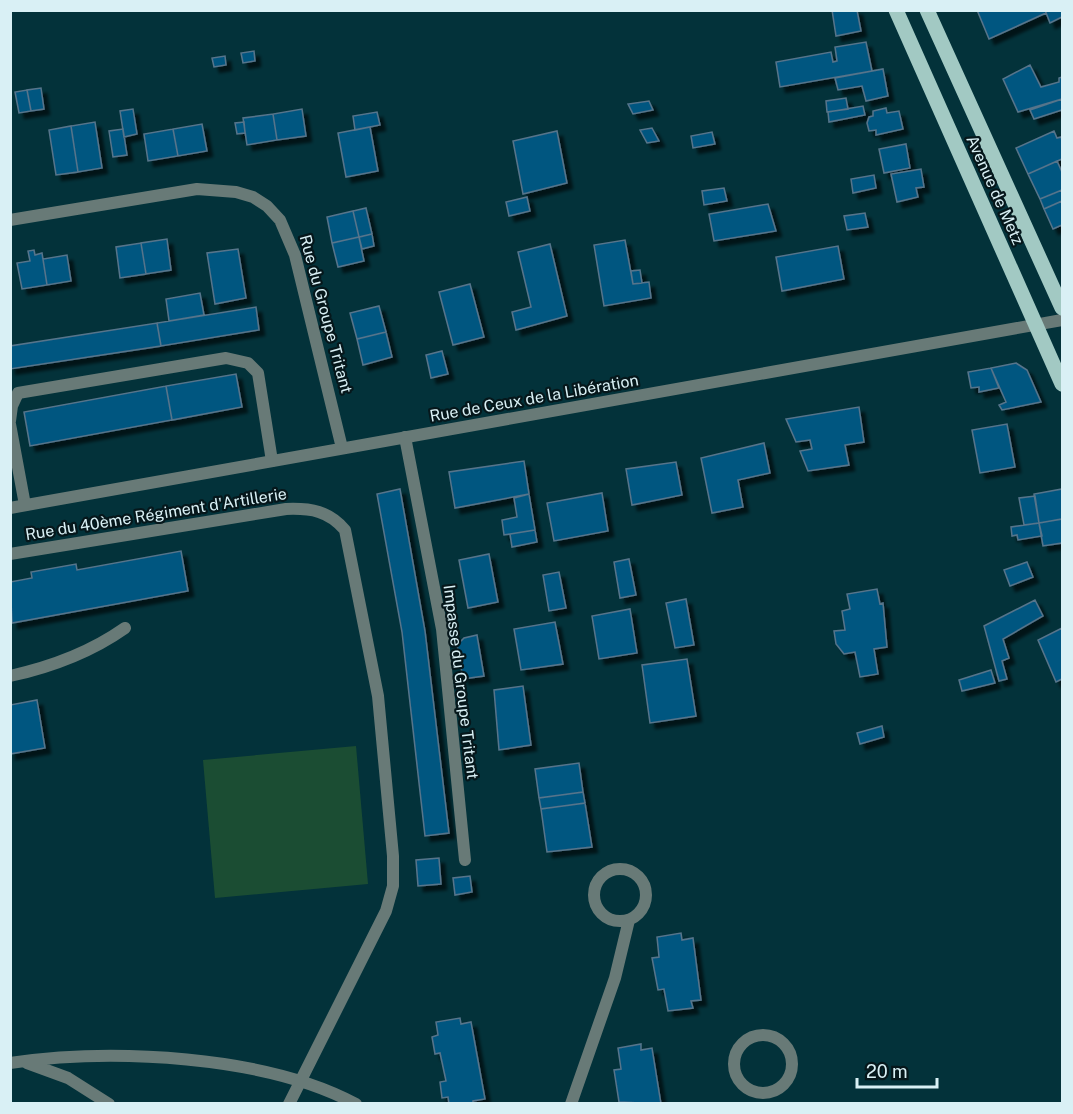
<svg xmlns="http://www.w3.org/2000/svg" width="1073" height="1114" viewBox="0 0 1073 1114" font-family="'Public Sans',sans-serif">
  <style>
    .park { fill: #1b4d33 }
    .building { fill: #065680; stroke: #57758b; stroke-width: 1.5; filter: url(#shadow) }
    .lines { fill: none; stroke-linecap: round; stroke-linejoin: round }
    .lane { stroke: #687a77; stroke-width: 12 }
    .street { stroke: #687a77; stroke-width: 12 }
    .primary { stroke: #a2c9c3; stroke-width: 15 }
    .labels { text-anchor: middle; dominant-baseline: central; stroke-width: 4.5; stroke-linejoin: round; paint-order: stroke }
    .street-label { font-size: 16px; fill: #d9f0f5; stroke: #06171b }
  </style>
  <defs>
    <filter id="shadow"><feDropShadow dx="5.5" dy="5.5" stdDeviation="1.5" flood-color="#0009"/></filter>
  </defs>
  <rect width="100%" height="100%" fill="#03323a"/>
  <path class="park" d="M356 746 368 884 215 898 203 760Z"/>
  <path class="building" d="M832 10H857L861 31 836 36Z
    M977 10H1045L1046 13 989 39Z
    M1045 10H1062V17L1050 23Z
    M866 42 872 71 780 87 776 62 831 52 833 62 837 61 835 47Z
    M254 51 255 61 243 63 241 53Z
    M225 56 226 65 214 67 212 58Z
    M1030 65 1041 87 1059 82V78L1062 77V99L1018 112 1003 79Z
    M883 69 888 96 866 101 862 86 838 90 835 78Z
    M41 88 44 109 31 111 27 90Z
    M27 90 31 111 19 113 15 92Z
    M846 98 848 109 827 112 826 101Z
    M1062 99V110L1034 119 1030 110Z
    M649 101 653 110 633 114 628 104Z
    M863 106 865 115 829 122 828 112Z
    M886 108 887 113 899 111 903 129 876 135V130L869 131 867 123 869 117 873 116V111Z
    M133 109 137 134 124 137 120 111Z
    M302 109 306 136 277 140 273 114Z
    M377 112 380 125 355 130 353 116Z
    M273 114 277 140 247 145 243 118Z
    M95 122 102 168 78 172 71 126Z
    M244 122 245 133 237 134 235 123Z
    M202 124 207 151 178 156 173 129Z
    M71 126 78 172 56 175 49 130Z
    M370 127 378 171 346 177 338 133Z
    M652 128 659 141 647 143 640 130Z
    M123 129 127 155 113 157 109 131Z
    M173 129 178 156 148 161 144 134Z
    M557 131 567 183 523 194 513 141Z
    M1054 131 1057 138 1061 137 1062 140V159L1028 174 1016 148Z
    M712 132 715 144 693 148 691 136Z
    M906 144 910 168 884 173 879 149Z
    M1057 161 1062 172V190L1040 199 1028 174Z
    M921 169 924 187 916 188 918 197 897 202 891 174Z
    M874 175 876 188 853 193 851 179Z
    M724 188 727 201 704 205 702 191Z
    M1062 190V201L1044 209 1040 199Z
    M527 197 530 211 509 216 506 202Z
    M1062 201V225L1053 229 1044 209Z
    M768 204 776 231 714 241 709 214Z
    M366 208 372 234 359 237 353 211Z
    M353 211 359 237 332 243 327 217Z
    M865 213 868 227 847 230 844 216Z
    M372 234 374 246 362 249 359 237Z
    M359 237 364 261 338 267 332 243Z
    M167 239 171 270 146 274 141 243Z
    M625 240 633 284 649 282 651 298 604 306 594 245Z
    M141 243 146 274 120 278 116 247Z
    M550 244 567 316 516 330 512 312 531 307 518 252Z
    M838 246 844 279 782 291 776 257Z
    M238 249 246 298 215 304 207 253Z
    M34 250 35 255 42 253 47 285 22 289 17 263 30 261 28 251Z
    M67 255 71 281 47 285 43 259Z
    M640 270 642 283 633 284 631 271Z
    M470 284 484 337 453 345 439 292Z
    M200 293 204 315 169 321 166 299Z
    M379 306 386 332 357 339 350 313Z
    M256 307 259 330 161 346 157 323Z
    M157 323 161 346 10 369V346Z
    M386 332 392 357 363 365 357 339Z
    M442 351 448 374 431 378 426 355Z
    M1016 363 1027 370 1041 402 1002 410 999 405 1006 402 991 368Z
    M991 368 999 388 979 392V387L971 388 968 372Z
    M236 374 242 407 172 420 166 386Z
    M166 386 172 420 30 446 24 412Z
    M859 407 864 442 845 445 849 465 808 471 800 451 812 449 810 440 796 442 786 419Z
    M1007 424 1015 467 980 473 972 430Z
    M764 443 770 473 738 480 743 507 712 513 701 458Z
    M524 461 529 494 455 508 449 472Z
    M676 462 682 495 632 505 626 469Z
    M400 489 425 631 449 833 425 836 402 632 377 494Z
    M1062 489V519L1039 523 1034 494Z
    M602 493 608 531 554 541 547 503Z
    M529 494 535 530 504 535 502 520 517 517 514 498Z
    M1035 496 1039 523 1024 525 1019 498Z
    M1062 519V543L1043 546 1039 523Z
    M1039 523 1042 536 1018 540 1017 535 1012 536 1011 527Z
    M535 530 537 542 512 547 510 534Z
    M181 551 188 591 12 623 10 582 32 578 31 572 76 564 77 570Z
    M489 554 498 602 468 608 459 560Z
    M629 559 636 595 620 598 614 562Z
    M1027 562 1033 577 1010 586 1004 570Z
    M559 572 566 608 549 611 543 575Z
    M877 589 880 604 883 603 887 647 874 649 878 674 860 677 855 652 844 654 836 644 834 631 845 630 842 611 850 609 847 594Z
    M686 599 694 645 675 648 666 603Z
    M1035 600 1043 616 1003 639 1009 658 1002 661 1007 679 999 681 984 626Z
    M630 609 637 653 599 659 592 616Z
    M555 622 563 664 521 670 514 629Z
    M1062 628V679L1056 682 1038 640Z
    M477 635 484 676 463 679 457 645 464 638Z
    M687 659 696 716 650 723 642 665Z
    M991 670 995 683 962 691 959 680Z
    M523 686 531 745 499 750 494 690Z
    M37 700 45 748 10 754V705Z
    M882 726 884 737 860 744 857 733Z
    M579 763 583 792 539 798 535 769Z
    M583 792 585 803 541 809 539 798Z
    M585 803 592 847 547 852 541 809Z
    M439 858 441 884 418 886 416 860Z
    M470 876 472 892 455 895 453 878Z
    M681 933 682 940 693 938 701 1000 691 1001 693 1008 668 1011 664 989 658 990 652 958 659 957 657 937Z
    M460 1018 461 1024 471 1022 485 1099 473 1101V1104H449L448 1097 442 1098 440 1082 446 1081 440 1053 435 1054 432 1037 438 1035 436 1022Z
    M641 1044V1050L652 1048 661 1104 619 1102 614 1070 621 1069 618 1048Z"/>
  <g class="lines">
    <path class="lane" d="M10 421 12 406 18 393 226 358 248 363 258 373 272 461
      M10 424 25 505
      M10 676C51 667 91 652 125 628
      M594 895a26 26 0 1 1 52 0a26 26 0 1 1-52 0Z
      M734 1064a29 29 0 1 1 58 0a29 29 0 1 1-58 0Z
      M571 1104 615 978 629 920"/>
    <path class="street" d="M10 220 197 189 236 192 253 197 267 206 280 220 295 255 342 448
      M405 437 442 629 465 860
      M10 508 1062 320
      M10 554 286 509C311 508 329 511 345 530L378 696 393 856V886L386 911 289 1104
      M10 1063C111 1048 265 1055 356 1104
      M27 1063 68 1078 109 1104"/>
    <path class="primary" d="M896 10 1062 384
      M927 10 1062 308"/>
  </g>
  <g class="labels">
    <g class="street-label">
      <text transform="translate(995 190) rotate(66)">Avenue de Metz</text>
      <text transform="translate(326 314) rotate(75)">Rue du Groupe Tritant</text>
      <text transform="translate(534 398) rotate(-10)">Rue de Ceux de la Libération</text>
      <text transform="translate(156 514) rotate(-9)">Rue du 40ème Régiment d'Artillerie</text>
      <text transform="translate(461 682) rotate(83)">Impasse du Groupe Tritant</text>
    </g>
  </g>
  <rect width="1073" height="1114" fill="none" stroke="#d9f0f5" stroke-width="24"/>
  <path d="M857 1078v9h80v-9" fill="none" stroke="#d9f0f5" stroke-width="3"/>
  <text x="866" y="1078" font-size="18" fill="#d9f0f5" stroke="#06171b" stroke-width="4.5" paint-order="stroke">20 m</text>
</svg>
